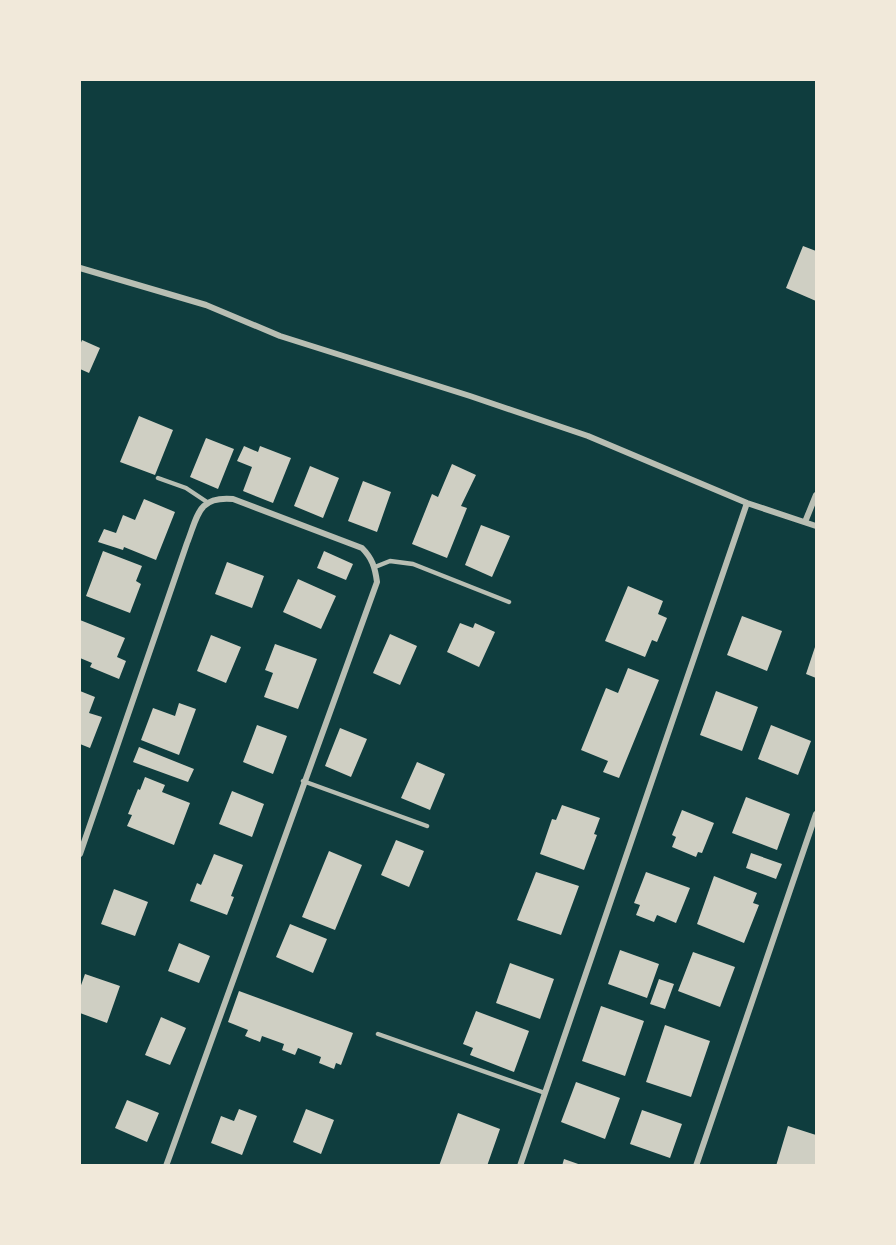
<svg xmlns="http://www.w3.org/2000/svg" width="896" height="1245" viewBox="0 0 896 1245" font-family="'Noto Sans',sans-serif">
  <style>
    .building { fill: #cfcfc3 }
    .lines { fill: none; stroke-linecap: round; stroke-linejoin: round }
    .service { stroke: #b8beb3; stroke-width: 4.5 }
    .minor { stroke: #b8beb3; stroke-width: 6 }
  </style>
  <rect width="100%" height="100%" fill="#0f3d3e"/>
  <path class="building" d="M803 246 816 251V301L786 288Z
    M82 340 100 348 89 373 80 369V345Z
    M139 416 173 430 155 475 120 462Z
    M206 438 234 449 218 489 190 477Z
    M244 446 258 452 260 446 291 458 273 503 243 491 252 467 237 461Z
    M452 464 476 475 461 506 467 508 447 558 412 544 432 494 438 497Z
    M310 466 339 478 323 518 294 506Z
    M363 481 391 492 377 532 348 521Z
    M144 499 175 512 156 560 124 547 123 550 98 542 104 529 116 533 123 515 135 520Z
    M481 525 510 536 492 577 465 565Z
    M103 551 142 566 136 581 141 584 130 613 86 596Z
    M324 551 353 564 346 580 317 568Z
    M227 562 264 576 252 608 215 594Z
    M298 579 336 596 321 629 283 612Z
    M628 586 663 601 658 614 667 618 657 642 652 640 645 657 605 641Z
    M742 616 782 631 767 671 727 655Z
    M80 620 125 638 117 657 126 661 119 679 90 667 92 663 80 658Z
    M460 623 473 628 475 623 495 632 479 667 447 652Z
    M390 634 417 646 400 685 373 673Z
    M211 635 241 647 226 683 197 671Z
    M275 644 317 659 298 709 264 697 273 673 265 670Z
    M816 644V678L806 674Z
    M628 668 659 680 619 778 603 772 608 761 581 750 606 688 618 693Z
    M80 691 95 697 89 713 102 717 90 748 80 744Z
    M716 691 758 707 742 751 700 735Z
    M179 703 196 709 179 755 141 740 153 708 175 716Z
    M257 725 287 736 273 774 243 762Z
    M771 725 811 741 798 775 758 759Z
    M340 728 367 739 351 777 325 766Z
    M139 747 194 769 188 782 133 762Z
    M417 762 445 774 430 810 401 798Z
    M145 777 165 785 162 792 190 803 174 845 127 826 132 815 128 814 138 789 140 790Z
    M232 791 264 804 252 837 219 824Z
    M746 797 790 814 777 850 732 833Z
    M562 805 600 818 594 834 597 835 584 870 540 854 552 819 556 820Z
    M682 810 714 823 702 853 698 852 696 857 672 847 676 837 672 835Z
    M396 840 424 851 409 887 381 875Z
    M329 851 362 865 335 930 302 917Z
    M751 853 782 864 776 879 746 868Z
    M214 854 243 865 231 896 234 897 227 915 190 901 197 883 201 885Z
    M536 872 579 886 561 935 517 920Z
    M646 872 690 888 676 923 657 915 654 922 636 915 640 905 634 903Z
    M714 876 757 893 753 903 759 905 744 943 697 924Z
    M114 889 148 902 135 936 101 924Z
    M290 924 327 939 313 973 276 957Z
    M179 943 210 956 199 983 168 971Z
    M620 950 659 964 647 998 608 984Z
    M693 952 735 967 720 1007 678 991Z
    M510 963 554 979 540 1019 496 1003Z
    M85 974 120 986 107 1023 80 1013V988Z
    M659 979 674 984 665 1009 650 1004Z
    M239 991 353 1033 341 1065 336 1063 334 1069 319 1063 321 1057 298 1048 295 1055 282 1050 284 1044 262 1036 260 1042 245 1036 248 1030 228 1022Z
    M601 1006 644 1021 625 1076 582 1061Z
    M476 1011 529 1031 514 1072 470 1055 473 1048 463 1044Z
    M161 1017 186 1028 170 1065 145 1055Z
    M665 1025 710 1041 691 1097 646 1082Z
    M576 1082 620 1098 605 1139 561 1122Z
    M127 1100 159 1113 147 1142 115 1128Z
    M239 1109 257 1116 242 1155 211 1143 221 1116 234 1121Z
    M306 1109 334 1120 321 1154 293 1142Z
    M642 1110 682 1124 670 1158 630 1144Z
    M458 1113 500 1129 487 1166H439Z
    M788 1126 816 1135V1166H776Z
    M564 1159 581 1165V1166H562Z"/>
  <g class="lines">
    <path class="service" d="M158 478 186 488 207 502
      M375 567 390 561 413 564 509 602
      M303 781 427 826
      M378 1034 545 1093"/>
    <path class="minor" d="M80 268 206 305 280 336 470 396 588 436 747 503 816 526
      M805 522 816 495
      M80 854 187 543C198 515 198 496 233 499L362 548C372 558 375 567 377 582L166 1166
      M520 1166 747 503
      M696 1166 816 814"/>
  </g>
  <rect width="896" height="1245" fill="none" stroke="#f1e9da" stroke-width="162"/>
</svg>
